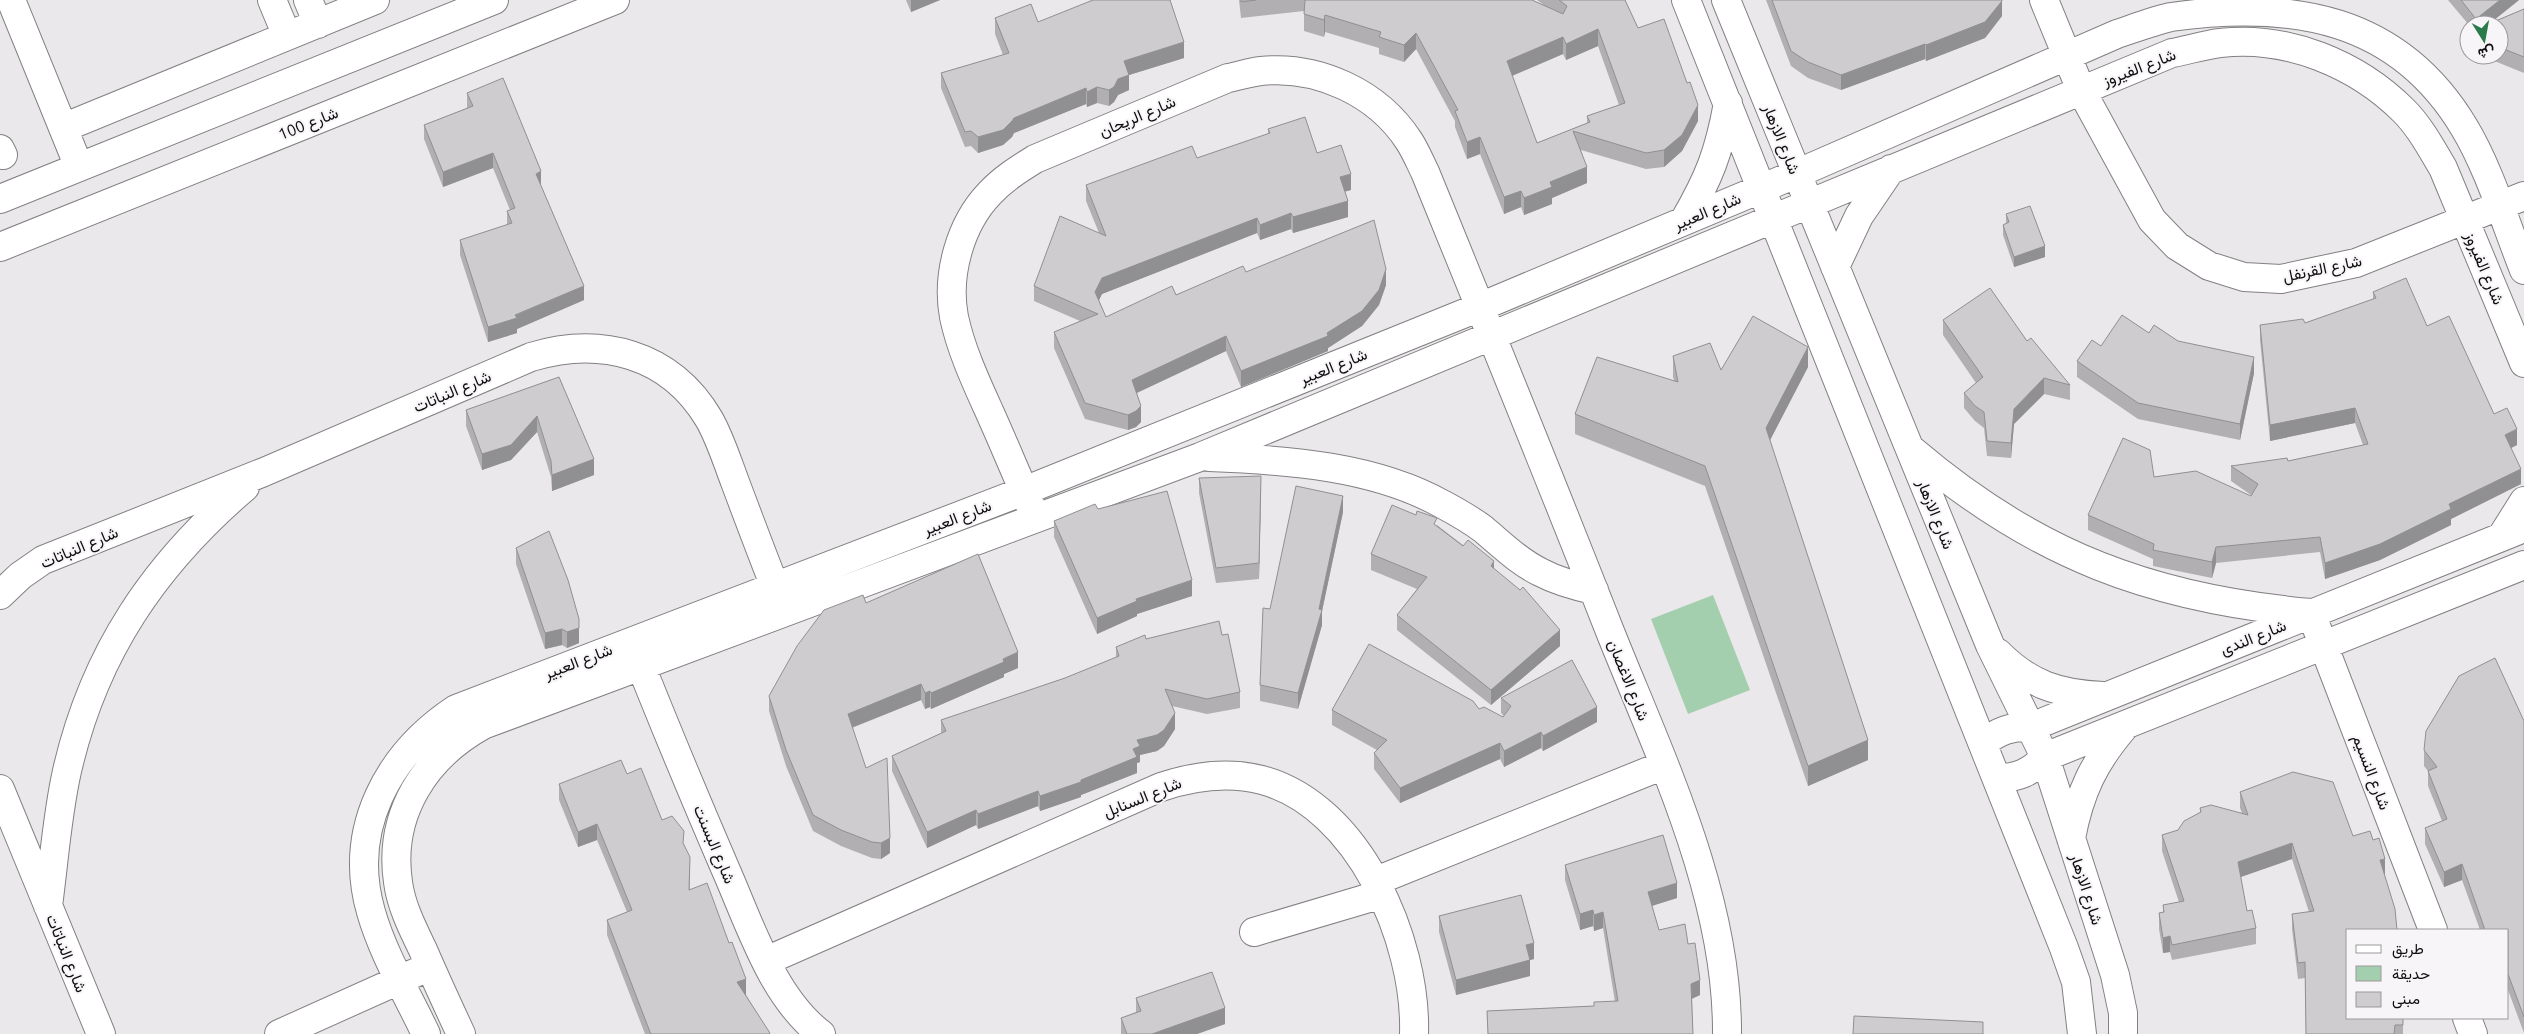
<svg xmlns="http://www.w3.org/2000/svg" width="2524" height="1034" viewBox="0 0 2524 1034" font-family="Ubuntu,Vazirmatn,sans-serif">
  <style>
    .green { fill: #a4cfae }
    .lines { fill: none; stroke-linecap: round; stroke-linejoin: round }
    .minor-casing { stroke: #838083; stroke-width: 30 }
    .minor { stroke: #fff; stroke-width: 28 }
    .wall { fill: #b1afb2; fill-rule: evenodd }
    .shaded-wall { fill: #908f91 }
    .building { fill: #cecccf; stroke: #908f91; fill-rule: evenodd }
    .labels { text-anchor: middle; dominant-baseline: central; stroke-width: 4; stroke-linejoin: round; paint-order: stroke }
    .street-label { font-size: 16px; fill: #0f0e0f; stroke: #f8f5f8 }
  </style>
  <rect width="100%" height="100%" fill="#ebe8eb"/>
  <path class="green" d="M1713 595 1750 690 1688 714 1651 619Z"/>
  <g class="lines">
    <g class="minor-casing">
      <path id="minor" d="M11 0 79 167
        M272 0 287 36
        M308 0 318 24
        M1686 0 2064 948 2076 982 2082 1034
        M1726 0 1990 645 2045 757 2115 975 2123 1013V1034
        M2044 0 2081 90 2152 220 2177 246 2209 266 2244 277 2281 279 2318 271 2356 263 2524 196
        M63 128 375 0
        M0 149 3 155
        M0 199 494 0
        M1684 221C1709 178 1719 153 1728 103
        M0 247 615 0
        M1835 267 1859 216 1891 169
        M1913 451C2035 555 2153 599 2311 613L2433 930
        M1209 457C1287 460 1375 466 1444 505 1457 512 1471 520 1483 529 1501 544 1518 561 1540 572 1557 581 1575 586 1594 590
        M1031 507C1017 476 1004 444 990 413 976 382 961 350 954 317 946 275 960 224 990 193 1003 179 1019 169 1035 159L1228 78C1239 76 1250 72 1261 71 1318 65 1378 93 1409 141 1415 150 1420 162 1425 172 1487 324 1549 476 1609 629 1660 757 1728 895 1727 1034
        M2502 536 2524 501
        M0 595 20 576 43 560 264 472 531 357C600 336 670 353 709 419 720 438 727 461 735 482 750 522 765 562 781 602
        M635 651C664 724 694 796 725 868 749 922 772 997 821 1034
        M1998 653C2030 685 2059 694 2103 696
        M1983 743C1999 731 2011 726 2031 727L2524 528
        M1997 779C2019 777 2030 773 2045 757L2524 565
        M0 789 101 1034
        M2071 838C2080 791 2094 762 2125 726
        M1376 881 1664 765
        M48 906C54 862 57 815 67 771 94 653 154 565 245 487
        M1254 932 1382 894
        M766 961 1161 787C1194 776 1227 771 1262 780 1359 806 1417 941 1414 1034
        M2467 1018 2473 1034
        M279 1034 417 972
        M426 1034C407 994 383 954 371 912 347 829 388 754 456 709L1024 491 1480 307 1796 174 2117 34C2135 28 2153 21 2171 17 2292 0 2398 17 2464 127 2489 168 2506 225 2524 270
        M461 1034C448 1006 435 978 423 950 413 929 401 906 398 882 388 814 425 757 483 725L1200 457 2172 53C2188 50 2204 45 2220 43 2287 35 2357 64 2404 111 2420 127 2431 148 2443 168L2524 363"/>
    </g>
    <use href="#minor" class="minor"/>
  </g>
  <path class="wall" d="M906 0H940L911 12Z
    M1239 0H1532L1544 5 1537 0H1625L1638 28 1698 121 1682 151 1664 167 1646 169 1581 150 1587 183 1552 198V204L1524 215 1521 207 1504 214 1480 154 1467 159 1455 127V121L1416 49 1404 62 1379 54V48L1325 32 1324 37 1304 31V11L1241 18ZM1598 46 1619 105 1587 116V123L1537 143 1512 76 1563 54 1566 60Z
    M1766 0H2002V16L1985 38 1926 61 1925 59 1841 90 1808 78 1791 66Z
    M2448 0H2519L2490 23 2524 9V73L2492 60 2486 55H2499V25H2469Z
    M995 18 1038 22 1184 58 1129 75V90L1118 95 1114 102 1109 106 1097 103 1087 107 1086 104 1014 133 1012 137 1003 145 978 153 971 146 965 147 941 88V73L1003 55 995 34Z
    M467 93 541 186 584 300 517 329V333L488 342 460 255V240L507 225V211L510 210 493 168 443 187 424 139V125L467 108Z
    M1268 129 1317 153 1351 190 1345 191 1348 217 1293 233 1291 229 1260 240 1257 233 1102 294 1099 300 1106 317 1246 272 1386 285 1379 305 1362 326 1328 348V351L1241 387 1226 351 1137 393 1141 422 1136 427 1128 430 1085 419 1054 348V332L1080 321 1034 301V286L1099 233 1086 201V185L1197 158 1268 134Z
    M2006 214 2045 257 2014 267 2003 235V225L2006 223Z
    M2373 292 2427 326 2517 445 2511 448 2521 484 2451 519V525L2380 560 2325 579 2320 552 2216 563 2212 578 2153 566V559L2088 530V515L2154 477 2251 496V495L2231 481V466L2288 461 2363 445 2355 423 2270 441 2260 340V325L2305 323 2373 299Z
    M1943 320 2027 341 2070 385V400L2044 394 2014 424 2011 458 1987 456 1984 428 1975 421 1964 408V393L1976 383 1943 335Z
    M2149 333 2178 341 2254 373 2240 440 2138 419 2077 377V361L2101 346Z
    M1673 356 1721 370 1808 367 1770 440 1868 760 1808 786 1705 486 1575 434V414L1674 380 1673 377Z
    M559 377 594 475 552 491 551 477 537 432 511 460 482 470 466 426V410Z
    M1199 478 1261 491 1259 579 1216 583 1199 493Z
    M1098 509 1192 596 1137 614V616L1097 634 1054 537V521Z
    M1343 512 1322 611V625L1298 709 1260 701V685L1270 609Z
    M1437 525 1494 569 1560 646 1491 705 1397 630V615L1417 589 1371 570V554Z
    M516 548 579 643 567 648 562 645 545 649 516 564Z
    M866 603 1018 668 1004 674V677L931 709 930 707 925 709 921 700 852 728 890 853 881 859 872 858 841 846 813 831 786 766 769 711V696Z
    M1222 635 1240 692V708L1207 714 1172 706 1175 729 1164 746 1157 751 1140 755V762L1137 763V773L1081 795V797L1040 811 1038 806 978 829 976 825 927 848 892 771V756L941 733V720L1065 678 1116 658V647L1146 639Z
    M1501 698 1597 722 1543 751 1541 748 1504 767 1500 759 1400 803 1374 769V753L1377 750 1332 725V710L1479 709 1503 717 1504 716 1501 713Z
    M2524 721V1033L2508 990V930H2480L2462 880 2444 887 2425 844V828L2442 821 2428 786V771L2424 766V750Z
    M627 774 662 820 684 844 690 872 689 889 746 995 770 1034H645L607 935V920L627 912 597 840 578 847 559 800V784Z
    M2240 792 2353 836 2385 874 2384 875 2403 1018V1034H2306L2305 978 2298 979 2292 929V914L2309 912 2292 859 2240 877 2247 911 2256 928V944L2172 960 2170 952 2163 953 2159 929V913L2163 912V905L2179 902 2162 851V835L2178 830 2200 812V808L2242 813 2240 808Z
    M1565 865 1677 898 1652 906 1659 930 1688 944 1700 995 1692 999 1693 1034H1488L1487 1011 1594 1006 1615 1002 1603 928 1594 931 1593 926 1580 930 1565 880Z
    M1439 916 1534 959 1530 960V976L1456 995 1439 932Z
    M1136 998 1225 1024 1197 1034H1121V1018L1136 1012Z"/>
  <path class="shaded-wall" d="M911 0H940L911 12Z
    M2500 0H2519L2488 25H2476V19Z
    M2002 1V16L1985 38 1926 61V45Z
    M1325 15V32L1324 37V20Z
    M1598 29V46L1566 60V44Z
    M1416 33V49L1404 62V45Z
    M1563 37V54L1507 78V61Z
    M1184 42V58L1129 75V90L1118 95 1114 102 1109 106V90L1124 61Z
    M1925 44V59L1841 90V75Z
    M1097 87V103L1087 107V92Z
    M1086 88V104L1014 133 1012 137 1003 145 978 153V137L1014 118Z
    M1698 105V121L1682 151 1664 167V150Z
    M1480 137V154L1467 159V142Z
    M493 153V168L443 187V172Z
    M1587 167V183L1552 198V204L1524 215V198L1550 182Z
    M541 171V186L536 174Z
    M1351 174V190L1340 193V177Z
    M1521 191V207L1504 214V197Z
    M1348 201V217L1293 233V217Z
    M1291 213V229L1260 240V225Z
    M1257 218V233L1102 294 1095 308V292L1102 278Z
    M2045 246V257L2014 267V257Z
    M1386 269V285L1379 305 1362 326 1328 348V351L1241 387V371L1327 333Z
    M584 286V300L517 329V333L488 342V327Z
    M1226 336V351L1132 395V380Z
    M1808 347V367L1766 448V428Z
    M2254 357V373L2240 440V424Z
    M2044 378V394L2014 424 2011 458V443L2014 409Z
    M1141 406V422L1136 427 1128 430V415Z
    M2355 408V423L2270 441V425Z
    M537 416V432L511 460 482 470V454Z
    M2517 429V445L2505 451V435Z
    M594 459V475L552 491V475Z
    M2521 469V484L2451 519V525L2380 560 2325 579V563L2449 504Z
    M1261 476V491L1259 579V563Z
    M1343 496V512L1322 611V625L1298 709V693L1319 609Z
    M2216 547V563L2212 578V562Z
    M1494 561V577L1491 566Z
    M1192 580V596L1137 614V616L1097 634V618L1136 599Z
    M579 619V643L567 648V632Z
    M562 629V645L545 649V633Z
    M1560 630V646L1491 705V690Z
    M1018 652V668L1004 674V677L931 709V693Z
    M921 684V700L848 729V714Z
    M930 691V707L925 709V693Z
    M1597 707V722L1543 751V736Z
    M1175 713V729L1164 746 1157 751 1140 755V762L1137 763V773L1081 795V797L1040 811V796L1081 780 1133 749 1137 740Z
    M1541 732V748L1504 767V751Z
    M1868 740V760L1808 786V766Z
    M1500 743V759L1400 803V788Z
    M1038 791V806L978 829V814Z
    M976 810V825L927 848V832Z
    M597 824V840L578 847V832Z
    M890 838V853L881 859V843Z
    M2292 843V859L2238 878V862Z
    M690 857V872L689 905V890Z
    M2385 859V874L2380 876V860Z
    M2462 864V880L2444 887V872Z
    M1677 883V898L1648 907V892Z
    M1593 910V926L1580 930V914Z
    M1603 912V928L1594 931V915Z
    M2170 936V952L2163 953V938Z
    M1534 943V959L1526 961V945Z
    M1530 960V976L1456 995V980Z
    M746 979V995L737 998V982Z
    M1700 980V995L1691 999V984Z
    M1225 1008V1024L1197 1034H1152Z"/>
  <path class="building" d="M1093 0H1170L1184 42 1124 61 1129 75 1118 79 1114 87 1109 90 1097 87 1087 92 1086 88 1014 118 1012 121 1003 130 978 137 971 131 965 132 941 73 1009 53 995 18 1031 4 1038 22Z
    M1241 0H1256L1241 2Z
    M1305 0H1532L1563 14 1567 6 1559 0H1625L1638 28 1664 19 1687 83 1690 82 1698 105 1682 135 1664 150 1646 153 1573 131 1587 167 1550 182 1552 187 1524 198 1521 191 1504 197 1480 137 1467 142 1455 111 1458 110 1416 33 1404 45 1379 37 1381 32 1325 15 1324 20 1304 14ZM1598 29 1625 103 1587 116 1590 122 1537 143 1507 61 1563 37 1566 44Z
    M1772 0H2002V1L1985 22 1926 45 1925 44 1841 75 1808 62 1791 51Z
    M2461 0H2500L2476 19Z
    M2524 9V57L2499 47V25H2486Z
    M503 78 541 171 536 174 584 286 515 315 517 318 488 327 460 240 512 223 507 211 515 208 493 153 443 172 424 125 473 106 467 93Z
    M1305 117 1317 153 1341 145 1351 174 1340 177 1348 201 1293 217 1291 213 1260 225 1257 218 1102 278 1095 292 1106 317 1172 286 1176 295 1243 266 1246 272 1374 220 1386 269 1379 290 1362 311 1327 333 1328 336 1241 371 1226 336 1132 380 1141 406 1136 411 1128 415 1085 403 1054 332 1098 314 1034 286 1060 216 1106 236 1086 185 1192 146 1197 158 1270 133 1268 129Z
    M2030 206 2045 246 2014 257 2003 225 2009 222 2006 214Z
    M2406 278 2427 326 2449 316 2494 414 2507 408 2517 429 2505 435 2521 469 2449 504 2451 509 2380 544 2325 563 2320 537 2216 547 2212 562 2153 550 2154 544 2088 515 2123 438 2150 450 2154 477 2196 471 2251 496 2258 484 2231 466 2287 458 2288 461 2368 444 2355 408 2270 425 2260 325 2303 319 2305 323 2376 298 2373 292Z
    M1990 288 2027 341 2031 338 2070 385 2044 378 2014 409 2011 443 1987 441 1984 412 1975 406 1964 393 1983 377 1943 320Z
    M2122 315 2149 333 2154 325 2178 341 2254 357 2240 424 2138 403 2077 361 2092 340 2101 346Z
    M1753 316 1808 347 1766 428 1868 740 1808 766 1705 466 1575 414 1597 357 1678 382 1673 356 1710 343 1721 370Z
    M559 377 594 459 552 475 551 461 537 416 511 445 482 454 466 410Z
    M1261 476 1259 563 1216 568 1199 478Z
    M1296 486 1343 496 1319 609 1322 610 1298 693 1260 685 1263 608 1270 609Z
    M1167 491 1192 580 1136 599 1137 601 1097 618 1054 521 1095 504 1098 509Z
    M1392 505 1416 515 1417 511 1437 518 1434 524 1463 546 1468 540 1494 561 1491 566 1520 590 1523 587 1560 630 1491 690 1397 615 1427 577 1371 554Z
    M549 531 568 580 579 619V628L567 632 562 629 545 633 516 548Z
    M978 554 1018 652 1003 659 1004 662 931 693 930 691 925 693 921 684 848 714 866 768 887 758 890 838 881 843 872 842 841 830 813 815 786 750 769 696 797 646 824 610 863 595 866 603Z
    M1219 621 1222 635 1228 634 1240 692 1207 699 1165 689 1175 713 1164 730 1157 735 1137 740 1140 746 1133 749 1137 757 1081 780V782L1040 796 1038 791 978 814 976 810 927 832 892 756 946 731 941 720 1065 678 1119 656 1116 647 1145 635 1146 639Z
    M1369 644 1473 701 1479 709 1484 707 1503 717 1511 706 1501 698 1572 660 1597 707 1543 736 1541 732 1504 751 1500 743 1400 788 1374 753 1387 740 1332 710Z
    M2495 658 2524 721V1017L2508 974V930H2485L2462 864 2444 872 2425 828 2447 819 2428 771 2437 767 2424 750 2426 731 2459 676Z
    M621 760 627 774 641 768 662 820 672 816 684 831 683 843 690 857 689 890 707 883 729 943 732 942 746 979 737 982 770 1033 769 1034H651L650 1032 607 920 632 910 597 824 578 832 559 784Z
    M2293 772 2333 782 2353 836 2370 831 2373 840 2379 838 2385 859 2380 860 2395 909 2397 930H2348V1018H2403V1025H2395L2394 1034H2306L2305 962 2298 963 2292 914 2314 911 2292 843 2238 862 2247 911 2252 910 2256 928 2172 945 2170 936 2163 938 2159 913 2164 912 2163 905 2184 901 2162 835 2178 830 2184 821 2201 812 2200 808 2211 805 2248 815 2240 792Z
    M1663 835 1677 883 1648 892 1659 930 1685 924 1688 944 1695 943 1700 980 1691 984 1693 1034H1488L1487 1011 1594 1006V1002L1618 1001 1603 912 1594 915 1593 910 1580 914 1565 865Z
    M1521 895 1534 943 1526 945 1530 960 1456 980 1439 916Z
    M1212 972 1225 1008 1152 1034H1127L1121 1018 1141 1011 1136 998Z
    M1854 1016 1983 1022V1034H1853Z"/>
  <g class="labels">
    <g class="street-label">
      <text transform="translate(2139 67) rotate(-21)">شارع الفيروز</text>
      <text transform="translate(1137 116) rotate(-23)">شارع الريحان</text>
      <text transform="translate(308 123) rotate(-22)">شارع 100</text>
      <text transform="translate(1782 139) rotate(68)">شارع الازهار</text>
      <text transform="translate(1707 211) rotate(-23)">شارع العبير</text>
      <text transform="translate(2322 268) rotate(-12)">شارع القرنفل</text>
      <text transform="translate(2485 268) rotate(67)">شارع الفيروز</text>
      <text transform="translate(1333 366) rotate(-22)">شارع العبير</text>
      <text transform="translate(452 391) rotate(-23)">شارع النباتات</text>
      <text transform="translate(1936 514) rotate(68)">شارع الازهار</text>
      <text transform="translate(957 517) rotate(-21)">شارع العبير</text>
      <text transform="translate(79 547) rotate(-23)">شارع النباتات</text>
      <text transform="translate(2253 637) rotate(-22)">شارع الندى</text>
      <text transform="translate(578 661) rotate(-21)">شارع العبير</text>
      <text transform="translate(1629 680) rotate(68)">شارع الاغصان</text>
      <text transform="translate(2372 772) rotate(69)">شارع النسيم</text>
      <text transform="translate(1142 797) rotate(-22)">شارع السنابل</text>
      <text transform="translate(715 844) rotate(67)">شارع البسنت</text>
      <text transform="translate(2087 889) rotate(72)">شارع الازهار</text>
      <text transform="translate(67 953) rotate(68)">شارع النباتات</text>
    </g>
  </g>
  <rect x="2346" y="929" width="162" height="90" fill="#f8f5f8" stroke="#9b999b"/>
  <rect x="2356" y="945" width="25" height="8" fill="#ffffff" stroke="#9b999b"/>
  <text x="2392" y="954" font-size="15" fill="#0f0e0f">طريق</text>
  <rect x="2356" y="966" width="25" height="15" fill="#a4cfae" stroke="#9b999b"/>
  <text x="2392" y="979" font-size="15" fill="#0f0e0f">حديقة</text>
  <rect x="2356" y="992" width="25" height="15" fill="#cecccf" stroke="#9b999b"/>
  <text x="2392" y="1004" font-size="15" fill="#0f0e0f">مبنى</text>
  <g transform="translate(2484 40) rotate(169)"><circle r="24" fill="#f8f5f8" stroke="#9b999b"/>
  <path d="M0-4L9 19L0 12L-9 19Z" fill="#297b4c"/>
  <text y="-8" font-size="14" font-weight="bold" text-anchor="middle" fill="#0f0e0f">ش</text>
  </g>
</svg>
